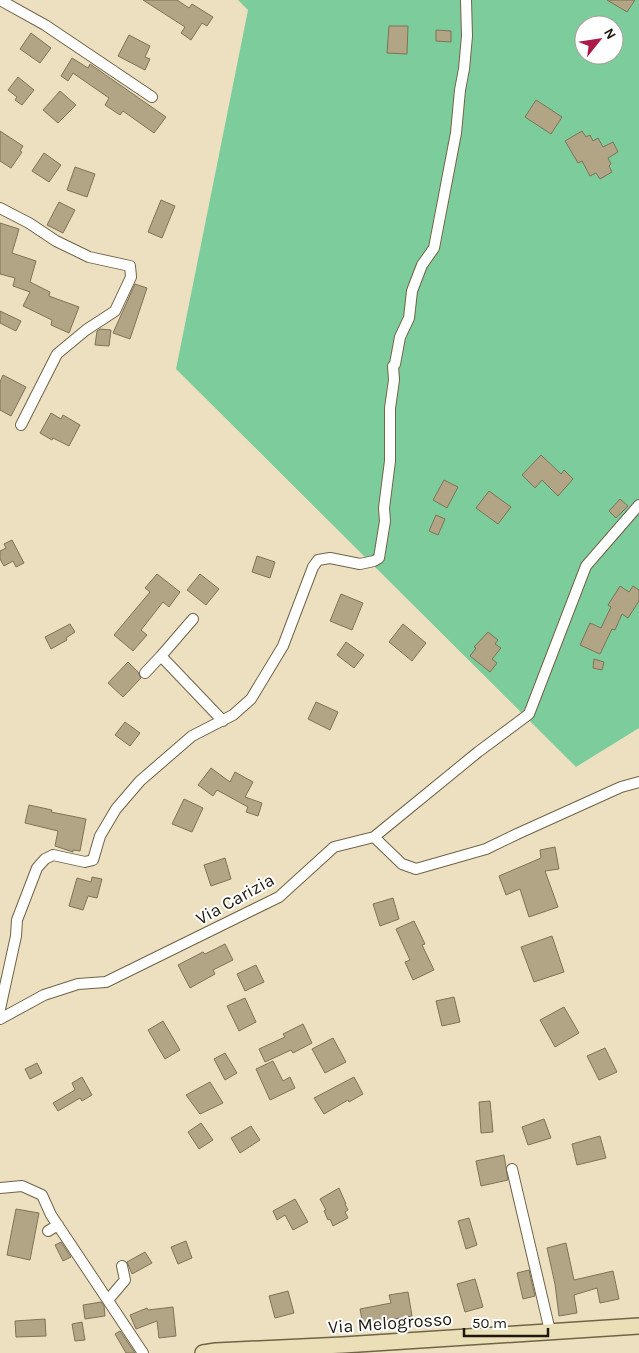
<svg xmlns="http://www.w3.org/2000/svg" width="639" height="1353" viewBox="0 0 639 1353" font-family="Karla,sans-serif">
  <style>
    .green { fill: #7dcd9c; fill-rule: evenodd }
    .building { fill: #b1a586; stroke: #7e7356 }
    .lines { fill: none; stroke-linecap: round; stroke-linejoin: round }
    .street-casing { stroke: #6f6447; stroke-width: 12 }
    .secondary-casing { stroke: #6f6447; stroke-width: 18 }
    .street { stroke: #fff; stroke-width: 10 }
    .secondary { stroke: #ebdfb8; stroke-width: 15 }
    .labels { text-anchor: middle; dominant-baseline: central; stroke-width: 4; stroke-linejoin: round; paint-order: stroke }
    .street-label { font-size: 18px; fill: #1e190d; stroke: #fff }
  </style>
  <rect width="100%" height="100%" fill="#ede0c0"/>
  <path class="green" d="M238 0H639V728L576 767 176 369 248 10ZM584 25H614V55H584Z"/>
  <path class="building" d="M143 0H177L189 8 192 4 213 17 207 26 202 23 191 40 181 33 185 27Z
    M607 0H635L627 12Z
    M389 26H408L407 54 387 53Z
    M436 30 451 31V42L436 41Z
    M31 33 51 48 40 63 20 49Z
    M129 35 150 46 145 57 150 59 145 70 118 56Z
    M72 58 88 68 90 64 166 117 154 133 123 111 120 115 105 105 109 98 73 73 68 81 61 76Z
    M18 77 34 90 22 105 15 100 17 97 8 90Z
    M60 91 76 105 58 123 43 110Z
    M536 100 562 117 551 134 525 117Z
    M0 131 23 146 20 151 22 152 11 168 0 161Z
    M582 131 586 137 590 135 593 141 598 138 603 147 613 142 618 152 608 158 611 164 609 166 612 172 600 179 596 173 590 176 582 161 578 163 565 141Z
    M44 153 61 165 49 182 32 171Z
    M75 167 95 174 87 197 67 190Z
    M161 200 175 206 162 238 148 232Z
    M59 202 75 210 63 233 47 225Z
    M0 223 19 229 12 253 36 261 30 282 50 292 49 296 79 307 69 333 51 325 52 320 23 306 30 292 13 286 15 278 0 274Z
    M135 284 147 288 130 339 113 333Z
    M0 311 21 321 16 331 0 323Z
    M100 329 111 330 109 346 95 345 97 331Z
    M3 375 26 387 11 416 0 410V382Z
    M51 413 61 419 63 415 80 425 69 446 53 438 52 440 40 433Z
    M541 455 561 474 564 470 573 479 558 496 542 480 535 488 522 475Z
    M444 480 458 487 447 508 433 500Z
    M489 491 511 507 498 524 476 508Z
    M620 499 628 506 616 518 609 511Z
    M436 515 445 519 438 535 429 531Z
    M12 540 24 563 16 567 13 561 4 566 0 559V551L6 548 4 544Z
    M257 556 275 562 270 578 252 572Z
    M157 574 180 592 169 607 163 602 141 630 147 635 133 651 114 635 150 592 145 588Z
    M200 574 219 589 206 605 187 590Z
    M620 586 629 592 633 586 639 590V601L628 618 622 614 615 630 612 629 600 654 580 645 590 623 601 628 611 607 608 605Z
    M341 594 363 603 352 630 330 621Z
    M70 624 75 632 66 638 67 640 51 649 45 637Z
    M403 624 426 643 412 661 389 642Z
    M488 632 498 640 495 644 501 648 492 659 497 663 490 672 470 656 476 648 474 647Z
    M346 642 364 655 354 668 337 655Z
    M594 659 604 662 602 670 593 668Z
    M128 662 138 672 141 678 123 697 108 683Z
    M316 702 338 712 330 730 308 719Z
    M125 722 140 733 130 746 115 735Z
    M211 768 230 782 235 772 253 782 245 797 262 803 258 816 246 812 248 807 217 790 213 796 198 785Z
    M184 799 203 808 192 832 172 824Z
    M29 805 52 810 51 812 86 819 80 851 73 850V852L55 846 58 831 25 823Z
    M555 847 559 869 545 871 558 907 529 917 520 889 506 895 499 876 541 858 540 850Z
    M225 858 231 879 211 886 204 865Z
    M92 877 102 879 97 898 88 896 83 910 69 906 77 878 91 882Z
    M393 898 399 919 380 926 373 904Z
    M414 921 425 944 422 945 434 970 413 980 405 962 410 960 396 929Z
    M552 936 564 972 534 982 521 947Z
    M225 944 233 960 213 970 215 974 190 988 178 965 203 952 205 954Z
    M256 965 264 982 245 991 237 974Z
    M454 997 460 1022 442 1026 436 1001Z
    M245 998 256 1022 239 1031 227 1006Z
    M564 1007 579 1033 555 1047 540 1020Z
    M163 1021 180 1050 165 1059 148 1030Z
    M303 1024 312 1043 293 1053 291 1050 265 1062 259 1049 285 1037 283 1034Z
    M333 1038 346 1062 325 1073 312 1049Z
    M605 1048 617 1072 599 1080 587 1056Z
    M225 1053 237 1073 225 1080 214 1059Z
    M273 1061 283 1081 290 1077 295 1088 270 1100 256 1069Z
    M37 1063 42 1073 30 1079 25 1069Z
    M82 1077 92 1095 82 1101 80 1098 58 1111 53 1103 75 1090 72 1083Z
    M354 1077 363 1094 349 1102 348 1100 324 1114 314 1098Z
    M210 1082 223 1103 200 1114 186 1095Z
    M490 1101 493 1132 481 1133 479 1102Z
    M544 1119 551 1138 528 1145 522 1127Z
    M201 1123 213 1140 199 1149 188 1132Z
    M251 1126 260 1140 240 1153 231 1138Z
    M600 1136 606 1158 577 1165 572 1144Z
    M504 1155 508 1180 481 1186 476 1161Z
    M339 1188 346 1204H345L348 1210 345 1212 348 1218 333 1226 330 1219 328 1220 324 1211 326 1210 320 1199Z
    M295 1199 308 1222 293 1230 285 1215 277 1220 273 1211Z
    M16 1209 39 1213 30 1260 7 1255Z
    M469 1218 477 1245 466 1249 458 1221Z
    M186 1241 192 1258 178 1264 171 1247Z
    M61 1242 71 1257 63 1261 55 1245Z
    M566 1243 574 1280 613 1271 619 1299 600 1303 597 1288 574 1295 577 1313 559 1316 555 1284 547 1248Z
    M145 1252 152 1263 132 1274 127 1262Z
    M529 1270 535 1296 523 1299 517 1273Z
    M475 1279 483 1307 465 1312 457 1284Z
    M288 1291 294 1313 275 1318 269 1296Z
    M408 1292 412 1316 382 1321 383 1326 364 1330 360 1309 391 1303 389 1295Z
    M101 1302 104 1306 105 1316 85 1319 83 1305Z
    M173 1307 176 1336 159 1338 157 1321 136 1329 130 1315 147 1308 148 1310Z
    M45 1319 46 1336 16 1337 15 1321Z
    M82 1322 85 1340 75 1341 72 1324Z
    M120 1331 135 1353H126L115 1334Z"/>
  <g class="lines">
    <g class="street-casing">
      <path id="street" d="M0 0 45 25 152 97
        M0 208 29 223 56 241 89 257 130 266 131 277 115 311 86 330 57 354 21 425
        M193 619 161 656 223 721
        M145 673 161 656
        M374 837 478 752 529 714 586 566 639 505
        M0 1009 16 936 17 920 37 868 45 859 53 855 85 862 93 860 100 836 116 809 140 781 192 736 233 715 251 699 283 646 313 567 318 560 330 558 360 564 374 561 379 558 385 521 384 508 390 461V408L394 380 393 366 395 364 400 337 409 318 412 291 422 265 434 248 438 227 456 133 460 90 464 69 467 36 466 0
        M0 1019 44 995 78 984 106 982 279 897 334 847 374 837 402 864 416 869 486 849 517 834 621 787 639 782
        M512 1169 550 1331
        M0 1188 22 1186 42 1195 51 1215 143 1353
        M48 1231 58 1225
        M108 1300 125 1280 122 1266"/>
    </g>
    <g class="secondary-casing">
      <path id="secondary" d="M203 1353 216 1351 343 1345 639 1326"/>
    </g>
    <use href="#street" class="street"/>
    <use href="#secondary" class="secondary"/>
  </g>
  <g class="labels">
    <g class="street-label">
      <text transform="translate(235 899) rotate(-29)">Via Carizia</text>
      <text transform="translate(390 1323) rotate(-4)">Via Melogrosso</text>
    </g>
  </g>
  <g transform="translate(599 40) rotate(60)"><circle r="24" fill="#ffffff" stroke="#a5a39e"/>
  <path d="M0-4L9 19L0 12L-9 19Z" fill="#ac1949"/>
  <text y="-8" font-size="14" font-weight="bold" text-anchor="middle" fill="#1e190d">N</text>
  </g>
  <path d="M464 1328v8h84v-8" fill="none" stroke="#1e190d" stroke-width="2.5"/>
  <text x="472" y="1328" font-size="15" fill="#1e190d" stroke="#ffffff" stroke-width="4" paint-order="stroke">50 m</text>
</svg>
